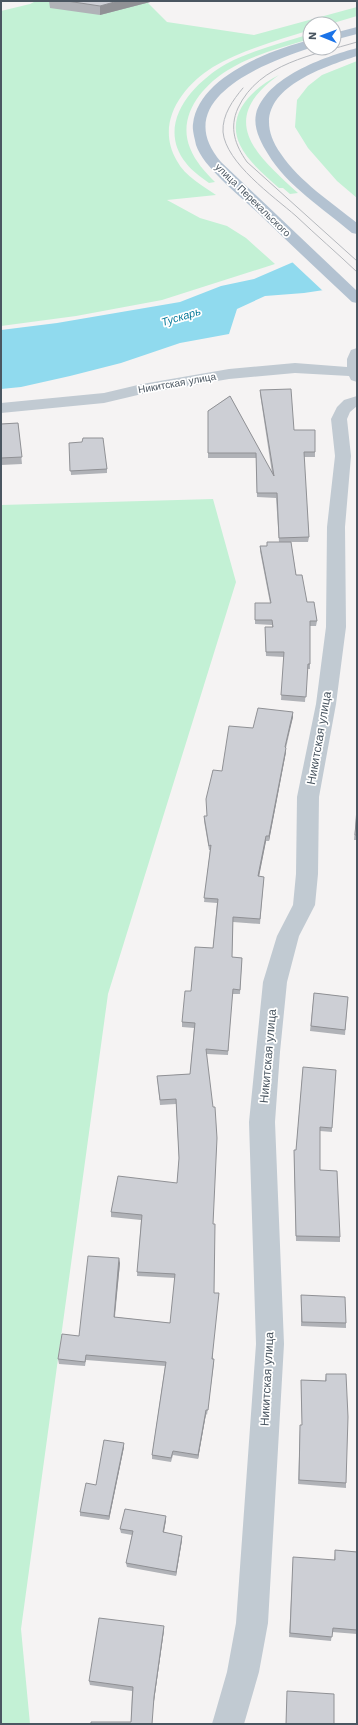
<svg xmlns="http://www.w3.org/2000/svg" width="358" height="1725" viewBox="0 0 358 1725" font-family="'Work Sans',sans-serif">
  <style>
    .green { fill: #c3f1d5 }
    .water { fill: #90daee }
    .pier { fill: #f5f3f3 }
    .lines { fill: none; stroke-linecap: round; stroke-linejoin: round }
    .minor { fill: #c1cad2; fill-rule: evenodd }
    .major { fill: #b3c2d1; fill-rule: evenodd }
    .tram { stroke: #b5b8bd; stroke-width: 1 }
    .wall { fill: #b0b2b7 }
    .shaded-wall { fill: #909195 }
    .building { fill: #cdcfd5; stroke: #909195 }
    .labels { text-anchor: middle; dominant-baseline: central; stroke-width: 3.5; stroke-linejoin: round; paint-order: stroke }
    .far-street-label { font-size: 10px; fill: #4a5661; stroke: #fff }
    .far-water-label { font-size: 11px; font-style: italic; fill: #0c7c9b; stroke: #fff }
    .street-label { font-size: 12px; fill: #4a5661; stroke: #fff }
  </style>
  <rect width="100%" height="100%" fill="#f5f3f3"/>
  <path class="green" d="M36 1 147 2 167 22 254 35 357 7V16L330 24H310V30C279 40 241 50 213 67 181 87 155 124 177 161 185 176 203 186 216 195L167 200 200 218 227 226 246 238 275 264 162 300 76 316 1 326V11L30 4Z
    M310 34V39C283 47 252 55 228 70 202 86 177 116 190 148 195 161 205 172 215 182L209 183C201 177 192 171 186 163 155 124 193 83 226 64 252 50 282 43 310 34Z
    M357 61V198L337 181 308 148 295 127 297 100 308 86 322 75Z
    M279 75C215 120 257 156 298 193L290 194 283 188H279C266 176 248 162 240 145 225 114 253 88 279 75Z
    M213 499 236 582 108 994 21 1629 30 1724H1V505Z"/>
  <path class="water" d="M298 260 357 285 304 293 265 296 237 309 229 334 180 343 121 363 70 376 21 387 1 389V330L57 323 180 302 221 286 254 279Z"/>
  <path class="pier" d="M357 243V287L324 292 291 261Z"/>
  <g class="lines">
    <path class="minor" d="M357 348V382L351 380 349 376 295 373 229 379 142 394 104 403 1 413V403L104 393 142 384 229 369 295 363 347 367V359L351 350Z
      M357 396V406L350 412 347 419 351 456 345 527 346 627 336 704 319 797 318 874 315 905 299 936 287 982 280 1052 275 1122 284 1344 268 1623 259 1672 244 1724H212L227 1672 236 1623 256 1344 249 1122 263 982 277 936 293 905 296 874 297 797 316 704 326 627 327 527 335 456 331 419 337 407 344 400Z"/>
    <path class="major" d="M357 27V34L334 40V33Z
      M310 40V48C264 63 168 100 221 162L357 291V303L352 302C320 272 288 242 257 212 240 196 203 167 196 145 195 139 192 130 193 124 198 77 270 50 310 40Z
      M357 48V56C314 70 240 96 281 154 300 182 331 202 357 223V234L352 233C325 210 286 185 268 154 261 143 253 128 256 114 266 77 324 57 357 48Z"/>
    <path class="tram" d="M357 42C314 55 259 63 238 108 229 128 235 145 247 162L357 261
      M243 88C233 100 222 115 223 132 226 163 273 196 296 216 316 235 337 253 357 272"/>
  </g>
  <path class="wall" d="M49 1H154L100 15 50 8Z
    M260 390 294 430 315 452V457H304L309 537 308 542H291L296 575 307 602 317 621 316 626H310V669H307L305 702 281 700 284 657 266 656 265 627H272V625L255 624V603H270L260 551V546H267V542H279L276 498 257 497 256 458H208V411L230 396 272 473 260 394Z
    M18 423 22 464 1 465V424Z
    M69 443 107 469V473L71 475Z
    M293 712V717L286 748V752L269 841H266L259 877H264L260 924 233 922 232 957 242 958 240 994H232L228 1055 207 1054 213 1224V1359L214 1363 207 1415 206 1414 198 1459 173 1455 171 1462 152 1459V1455L165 1366 86 1360 85 1366 59 1364 58 1359 79 1336 120 1263 115 1317 170 1323 175 1278 137 1276 141 1220 111 1217V1212L177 1183 179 1160 176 1104 160 1105 157 1076 190 1074 194 1028 182 1027V1022L191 991 213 948 217 903 204 902 210 850H209L204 821V816H207L222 771 253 728Z
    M357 808V840H354Z
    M314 993 348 997 345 1035 310 1031Z
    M303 1067 332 1128V1132L320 1131V1170L340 1237V1242L296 1241 294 1155V1150H296Z
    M301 1295 346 1323V1328L301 1326Z
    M326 1374 346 1483V1488L298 1484 300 1429V1425H302L301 1380 325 1381Z
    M124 1447 109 1520 80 1516V1512L96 1485Z
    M166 1520 164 1532 182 1540 176 1576 127 1567 126 1563 132 1535 121 1533 120 1529Z
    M335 1550 357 1552V1634L332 1632 331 1641 289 1637 293 1561 334 1560Z
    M164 1630 154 1701 131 1722 132 1691 90 1685 89 1681Z"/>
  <path class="shaded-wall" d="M118 1H154L100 15V6Z
    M293 712V717L284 752 285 747Z
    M286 748V752L269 841V836Z
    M266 836V841L258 881V876Z
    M119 1258 120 1263 114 1322V1317Z
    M206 1410V1414L198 1459V1455Z
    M124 1443V1447L109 1520V1516Z
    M166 1516V1520L163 1536V1532Z
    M182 1536V1540L176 1576V1572Z
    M164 1626V1630L154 1701V1697Z"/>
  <path class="building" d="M67 1H118L100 6Z
    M291 389 294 430H315V452H304L309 537 279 538 277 493H257L256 453H208V411L230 396 274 476 260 390Z
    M18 423 22 457 1 458V424Z
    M83 438H103L107 469 70 471 69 443 82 442Z
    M267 542H291L296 575H302L307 602H314L317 621H310V664H308L306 697 281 695 284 652H266L265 627H273L272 620H255V603H271L260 546H267Z
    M258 708 293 712 285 747 286 748 269 836H266L258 876 264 877 260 919 233 917 232 957 242 958 240 990 233 989 228 1051 206 1049 213 1107H215L217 1138 213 1224H215L214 1293H219L212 1359H214L208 1410H206L198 1455 173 1451 171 1458 152 1455 166 1362 86 1355 85 1362 58 1359 62 1334 79 1336 88 1256 119 1258 114 1317 170 1323 175 1274 137 1272 142 1215 111 1212 118 1176 177 1183 179 1158 176 1099 160 1100 157 1076 190 1074 195 1023 182 1022 185 991H191L195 947 213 948 218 899 204 898 211 845 209 846 204 816H207L206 799 213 770 222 771 229 726 253 728Z
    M357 808V835H355Z
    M314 993 348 997 345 1030 311 1026Z
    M303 1067 336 1070 332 1128 320 1127V1170L337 1171 340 1237 296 1236 294 1150H296Z
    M301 1295 345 1297 346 1323 302 1322Z
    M326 1374H346L348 1417 346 1483 299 1480 300 1425H302L301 1380 326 1381Z
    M104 1440 124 1443 109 1516 80 1512 86 1483 96 1485Z
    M125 1509 166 1516 163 1532 182 1536 176 1572 126 1563 133 1531 120 1529Z
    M335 1550 357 1552V1630L333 1628 332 1637 290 1633 293 1557 335 1560Z
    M99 1618 164 1626 154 1697 152 1724H91V1722H131L133 1687 89 1681Z
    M287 1691 334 1694V1724H286Z"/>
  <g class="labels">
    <g class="far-street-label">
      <text transform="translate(253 200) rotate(44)">улица Перекальского</text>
      <text transform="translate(177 383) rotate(-10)">Никитская улица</text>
    </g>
    <g class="far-water-label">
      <text transform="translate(181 317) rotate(-17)">Тускарь</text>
    </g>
    <g class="street-label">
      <text transform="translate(319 738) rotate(-80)">Никитская улица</text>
      <text transform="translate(268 1056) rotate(-85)">Никитская улица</text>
      <text transform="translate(267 1379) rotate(-87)">Никитская улица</text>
    </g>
  </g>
  <rect width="358" height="1725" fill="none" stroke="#4a5661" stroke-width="4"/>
  <g transform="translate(322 36) rotate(271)"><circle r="19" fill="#ffffff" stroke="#b7bbc0"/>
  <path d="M0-3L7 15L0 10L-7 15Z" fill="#1a73e8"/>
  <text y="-6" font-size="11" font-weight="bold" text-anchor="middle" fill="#4a5661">N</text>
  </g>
</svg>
